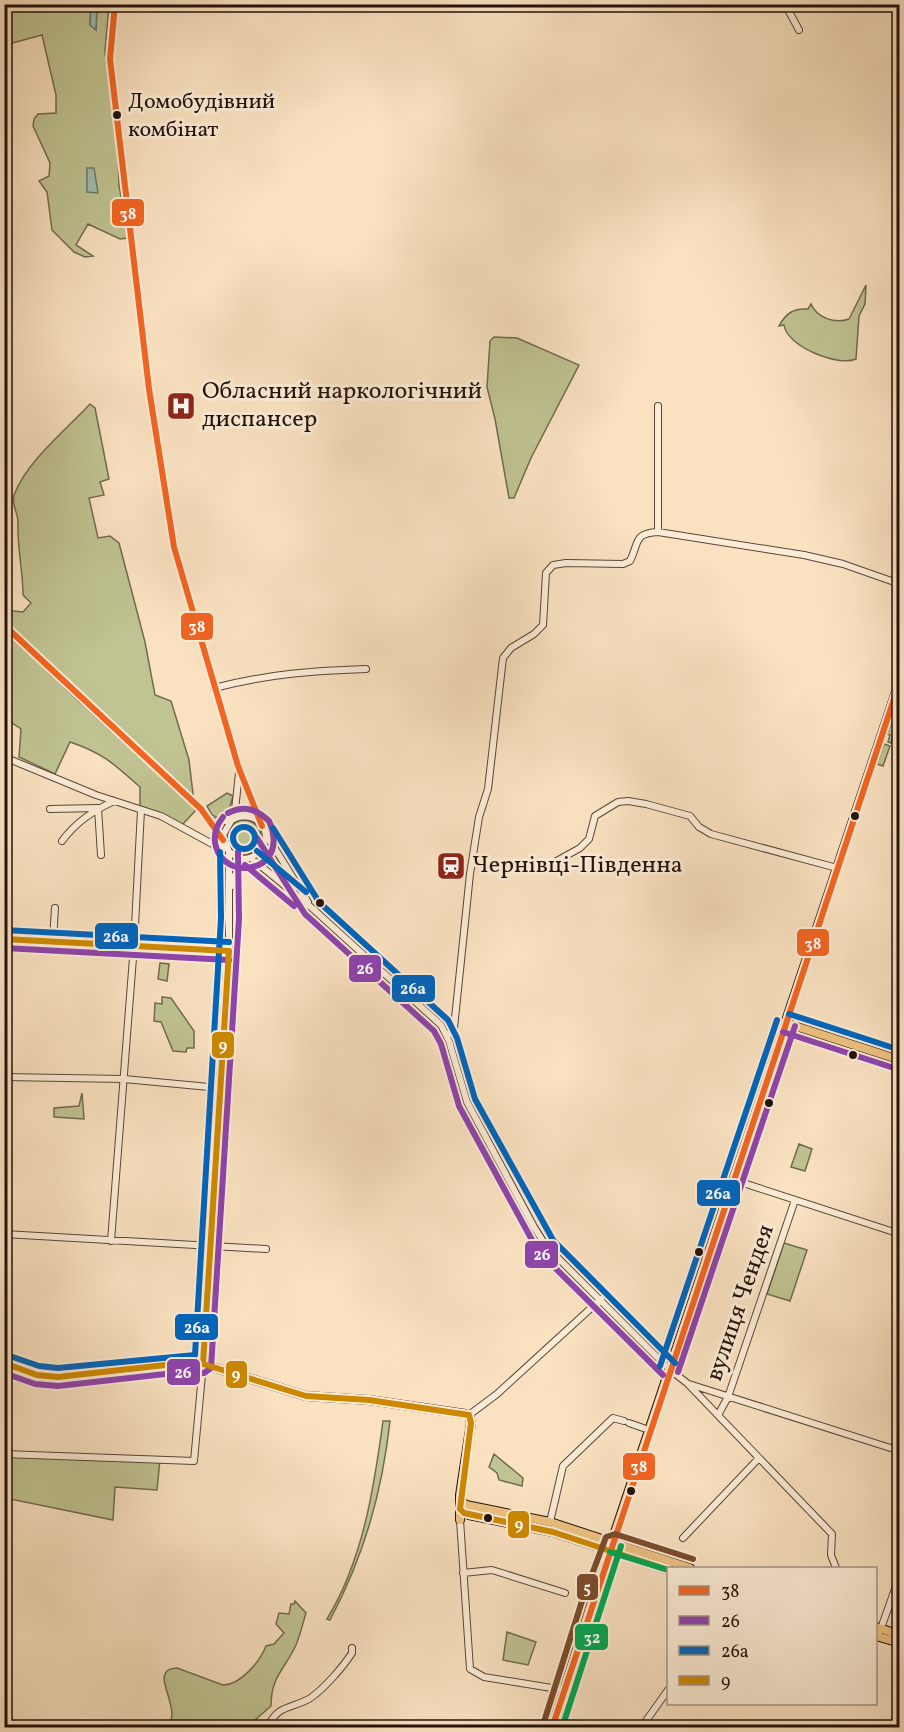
<svg xmlns="http://www.w3.org/2000/svg" width="904" height="1732" viewBox="0 0 904 1732" font-family="Vollkorn,serif">
  <style>
    .green { fill: #c0c392; stroke: #726a4e; stroke-width: 1.5 }
    .water { fill: #9fbeae; stroke: #6d796c; stroke-width: 1.5 }
    .lines { fill: none; stroke-linecap: round; stroke-linejoin: round }
    .minor-casing { stroke: #594538; stroke-width: 8 }
    .major-casing { stroke: #23110a; stroke-width: 10 }
    .minor { stroke: #fcecd7; stroke-width: 6 }
    .major { stroke: #edc180; stroke-width: 8 }
    .bus-1-casing { stroke: #fcecd7; stroke-width: 10 }
    .bus-2-casing { stroke: #fcecd7; stroke-width: 10 }
    .bus-3-casing { stroke: #fcecd7; stroke-width: 10 }
    .bus-4-casing { stroke: #fcecd7; stroke-width: 10 }
    .bus-5-casing { stroke: #fcecd7; stroke-width: 10 }
    .bus-6-casing { stroke: #fcecd7; stroke-width: 10 }
    .bus-1 { stroke: #f26522; stroke-width: 6 }
    .bus-2 { stroke: #8e44ad; stroke-width: 6 }
    .bus-3 { stroke: #0065bd; stroke-width: 6 }
    .bus-4 { stroke: #cd8802; stroke-width: 6 }
    .bus-5 { stroke: #00a651; stroke-width: 6 }
    .bus-6 { stroke: #7a4b2a; stroke-width: 6 }
    .bus-dot { fill: #23110a; stroke: #fcecd7; stroke-width: 2 }
    .labels { text-anchor: middle; dominant-baseline: central; stroke-width: 6; stroke-linejoin: round; paint-order: stroke }
    .bus-label { font-size: 22px; fill: #23110a; stroke: #fcecd7; text-anchor: start }
    .poi-label { font-size: 24px; fill: #23110a; stroke: #fcecd7; text-anchor: start }
    .street-label { font-size: 24px; fill: #23110a; stroke: #fcecd7 }
    .line-badge { stroke: #fcecd7; stroke-width: 2 }
    .badge-label { font-size: 16px; text-anchor: middle; font-weight: bold; fill: #fff }
  </style>
  <rect width="100%" height="100%" fill="#fae2c1"/>
  <filter id="stains"><feTurbulence type="fractalNoise" baseFrequency=".00333" numOctaves="4"/><feColorMatrix values="0 0 0 0 .2 0 0 0 0 .09 0 0 0 0 .02 0 0 0 .5 -.17"/></filter>
  <radialGradient id="worn" r=".72"><stop offset=".6" stop-color="#630" stop-opacity="0"/><stop offset="1" stop-color="#630" stop-opacity=".3"/></radialGradient>
  <path class="green" d="M5 5H91L90 25 96 30 97 5H109L105 52 118 155 119 185 128 238 120 239 88 224 76 245 93 256 85 257 74 252 52 230 47 192 39 181 49 176 50 163 33 126 34 119 38 114 56 113V95L42 35 5 45Z
    M866 285 865 304 859 316 856 359C839 367 787 347 784 325L779 326C786 313 794 308 808 309L811 304C817 318 835 324 849 319Z
    M494 337 517 338 579 365 531 458 514 498H509L495 419 487 387 490 341Z
    M90 404 95 408 109 479 100 482 104 495 89 498 98 538 110 536 119 543 145 642 155 695 171 701 189 760 195 811 182 825 140 809V787C114 764 103 753 70 742L55 774 19 757 21 729 5 718 4 610 23 612 31 603 23 595C23 571 17 547 18 522 18 513 11 504 14 495 27 461 66 430 90 404Z
    M894 714 899 719 891 743 888 742 890 735 887 734Z
    M884 744 890 746 883 766 877 764Z
    M227 793 233 796 227 817 220 819 212 815 207 806Z
    M227 837a17 17 0 1 1 34 0a17 17 0 1 1-34 0Z
    M271 849 290 878 287 881 261 859Z
    M160 963 169 964 167 981 158 979Z
    M162 997 171 998 194 1031V1048H187L186 1052 173 1051 161 1022 154 1021 155 1003 162 1004Z
    M82 1093 84 1119 54 1117V1108L79 1106Z
    M799 1144 812 1149 805 1171 791 1167Z
    M784 1243 807 1250 790 1301 767 1294Z
    M383 1421H390C382 1493 364 1556 330 1620L327 1619C363 1560 374 1488 383 1421Z
    M5 1453 160 1459 157 1490 115 1487 113 1520 5 1498Z
    M494 1454 523 1478 522 1486 499 1480 497 1473 489 1467Z
    M484 1512 579 1535V1537L483 1514Z
    M295 1601 306 1613C303 1623 300 1635 296 1645 285 1669 271 1676 271 1706L247 1727H167C185 1709 145 1669 177 1668L223 1685C241 1685 260 1661 266 1646L274 1644 284 1633 276 1624 279 1613 289 1614 291 1604H294Z
    M507 1632 536 1642 528 1665 503 1660Z"/>
  <path class="water" d="M91 5H97L96 30 90 25Z
    M87 168H94L98 193 87 192Z"/>
  <g class="lines">
    <g class="minor-casing">
      <path id="minor" d="M115 4 110 59 149 389 174 547 238 766 262 826
        M785 4 799 30
        M658 532V406
        M4 625 76 694 201 809 223 840
        M214 688C269 674 309 671 366 669
        M4 757 96 795 161 816 216 846 225 848
        M50 809 98 808 101 855
        M234 819 239 773
        M212 821C227 825 239 812 253 818 276 828 265 859 242 859L229 852 223 835 231 821
        M266 834 308 902
        M62 841C76 822 93 811 114 801
        M251 858 312 908 441 1025 449 1041 467 1102 534 1227 546 1246 669 1369 687 1383 832 1534 831 1555 836 1568
        M531 863H553L580 848 589 839 595 816 618 802 628 801 646 804 690 816 699 827 711 834 837 868
        M232 886 235 875 247 859
        M53 941 55 908
        M229 951V852
        M447 1036 454 1028 470 874 479 817 488 789 503 658 511 648 534 634 543 625 546 573 553 565 566 563 623 564 630 561C639 544 633 533 658 532L804 555 843 564 900 584
        M4 1077 124 1079 220 1088
        M734 1180 900 1234
        M4 1234 266 1249
        M111 1241 134 945 141 810
        M689 1384 900 1451
        M469 1415 497 1394 601 1299
        M718 1415 728 1397 795 1200
        M629 1423 649 1430
        M4 1454 194 1461 203 1364
        M460 1520 470 1669 484 1677 564 1690
        M550 1522 563 1466 613 1418 624 1421
        M683 1538 759 1458
        M463 1573 492 1570 565 1593
        M880 1631 900 1575
        M553 1725 597 1728
        M267 1728C279 1704 288 1710 309 1699 323 1690 343 1667 352 1653V1648
        M641 1728 668 1690"/>
    </g>
    <g class="major-casing">
      <path id="major" d="M4 939 229 951 203 1364
        M786 1023 900 1060
        M4 1363 37 1375 58 1377 183 1363 203 1364 306 1396 369 1400 465 1414 469 1415 471 1423 460 1495V1520
        M460 1500 466 1505 550 1522 690 1568
        M460 1509 469 1515 553 1532 668 1570
        M876 1627 900 1635
        M876 1636 900 1643
        M552 1728 591 1604 900 680"/>
    </g>
    <use href="#minor" class="minor"/>
    <use href="#major" class="major"/>
    <g class="bus-1-casing">
      <path id="bus-1" d="M115 4 110 59 149 389 174 547 238 766 262 826
        M4 625 201 809 223 840
        M552 1728 900 681"/>
    </g>
    <g class="bus-2-casing">
      <path id="bus-2" d="M223 817C208 836 214 862 240 868 271 869 280 846 269 821 256 809 245 805 228 813
        M257 838 305 914 434 1031 441 1044 459 1106 538 1251 663 1375
        M245 865 294 906
        M4 948 229 960
        M783 1032 897 1069
        M678 1372 795 1026
        M4 1373 35 1384 58 1386 183 1372 204 1373 211 1368 239 919 238 852"/>
    </g>
    <g class="bus-3-casing">
      <path id="bus-3" d="M233 838a11 11 0 1 1 22 0a11 11 0 1 1-22 0Z
        M273 828 319 902 448 1020 457 1038 475 1099 553 1240 675 1363
        M257 851 306 892
        M4 930 229 942
        M789 1014 900 1050
        M7 1355 39 1366 58 1368 195 1355 221 918 220 852
        M660 1366 777 1020"/>
    </g>
    <g class="bus-4-casing">
      <path id="bus-4" d="M4 939 229 951 203 1364
        M4 1363 37 1375 58 1377 183 1363 203 1364 306 1396 369 1400 469 1415
        M469 1415 471 1423 460 1509 464 1513 553 1532 668 1570"/>
    </g>
    <g class="bus-5-casing">
      <path id="bus-5" d="M610 1552 668 1570
        M562 1728 621 1546"/>
    </g>
    <g class="bus-6-casing">
      <path id="bus-6" d="M543 1725 582 1601 606 1537 615 1534 693 1559"/>
    </g>
    <use href="#bus-1" class="bus-1"/>
    <use href="#bus-2" class="bus-2"/>
    <use href="#bus-3" class="bus-3"/>
    <use href="#bus-4" class="bus-4"/>
    <use href="#bus-5" class="bus-5"/>
    <use href="#bus-6" class="bus-6"/>
  </g>
  <defs>
    <g id="hospital-square" transform="scale(1.5)"><rect x="-9" y="-9" width="18" height="18" rx="4" fill="#8f2418" stroke="#fcecd7"/><path d="M-5-5h3v3.5h4V-5h3V5h-3V1.5h-4V5h-3Z" fill="#fff"/></g>
    <g id="station-square" transform="scale(1.5)"><rect x="-9" y="-9" width="18" height="18" rx="4" fill="#8f2418" stroke="#fcecd7"/><path d="M-3-6H3Q5-6 5-4V2Q5 4 3 4L4.5 6H3L1.5 4h-3L-3 6H-4.5L-3 4Q-5 4-5 2V-4Q-5-6-3-6ZM-3.5-4v3h7v-3ZM-3.5 1v1.5H-2V1ZM2 1v1.5H3.5V1Z" fill="#fff"/></g>
  </defs>
  <g fill-rule="evenodd">
    <use href="#hospital-square" x="181" y="406"/>
    <use href="#station-square" x="451" y="866"/>
  </g>
  <g class="bus-dot">
    <circle cx="117" cy="115" r="5"/>
    <circle cx="855" cy="816" r="5"/>
    <circle cx="320" cy="903" r="5"/>
    <circle cx="853" cy="1055" r="5"/>
    <circle cx="769" cy="1103" r="5"/>
    <circle cx="699" cy="1252" r="5"/>
    <circle cx="631" cy="1491" r="5"/>
    <circle cx="488" cy="1518" r="5"/>
  </g>
  <g class="labels">
    <g class="bus-label">
      <text x="128" y="102">Домобудівний<tspan x="128" dy="28">комбінат</tspan></text>
    </g>
    <g class="poi-label">
      <text x="202" y="392">Обласний наркологічний<tspan x="202" dy="28">диспансер</tspan></text>
      <text x="472" y="866">Чернівці-Південна</text>
    </g>
    <g class="street-label">
      <text transform="translate(741 1303) rotate(-71)">вулиця Чендея</text>
    </g>
  </g>
  <g class="line-badge">
    <rect x="111" y="198" width="34" height="29" rx="6" fill="#f26522"/>
    <rect x="180" y="612" width="34" height="29" rx="6" fill="#f26522"/>
    <rect x="94" y="922" width="45" height="28" rx="6" fill="#0065bd"/>
    <rect x="796" y="928" width="34" height="29" rx="6" fill="#f26522"/>
    <rect x="348" y="954" width="34" height="29" rx="6" fill="#8e44ad"/>
    <rect x="391" y="974" width="45" height="29" rx="6" fill="#0065bd"/>
    <rect x="211" y="1031" width="24" height="28" rx="6" fill="#cd8802"/>
    <rect x="696" y="1179" width="45" height="28" rx="6" fill="#0065bd"/>
    <rect x="524" y="1240" width="35" height="29" rx="6" fill="#8e44ad"/>
    <rect x="174" y="1313" width="45" height="28" rx="6" fill="#0065bd"/>
    <rect x="166" y="1358" width="35" height="28" rx="6" fill="#8e44ad"/>
    <rect x="225" y="1360" width="23" height="29" rx="6" fill="#cd8802"/>
    <rect x="622" y="1452" width="34" height="29" rx="6" fill="#f26522"/>
    <rect x="507" y="1510" width="23" height="29" rx="6" fill="#cd8802"/>
    <rect x="576" y="1573" width="23" height="28" rx="6" fill="#7a4b2a"/>
    <rect x="574" y="1623" width="35" height="28" rx="6" fill="#00a651"/>
  </g>
  <g class="badge-label">
    <text x="128" y="219">38</text>
    <text x="197" y="632">38</text>
    <text x="116" y="942">26а</text>
    <text x="813" y="949">38</text>
    <text x="365" y="974">26</text>
    <text x="413" y="994">26а</text>
    <text x="223" y="1051">9</text>
    <text x="718" y="1199">26а</text>
    <text x="542" y="1260">26</text>
    <text x="197" y="1333">26а</text>
    <text x="183" y="1378">26</text>
    <text x="236" y="1380">9</text>
    <text x="639" y="1472">38</text>
    <text x="519" y="1530">9</text>
    <text x="587" y="1593">5</text>
    <text x="592" y="1643">32</text>
  </g>
  <rect width="904" height="1732" fill="none" stroke="#fae2c1" stroke-width="24"/>
  <rect x="6" y="6" width="892" height="1720" fill="none" stroke="#23110a" stroke-width="3"/>
  <rect x="12" y="12" width="880" height="1708" fill="none" stroke="#23110a" stroke-width="1.5"/>
  <rect x="667" y="1567" width="210" height="138" fill="#fcecd7" stroke="#a59485" stroke-width="1.5"/>
  <rect x="679" y="1586" width="30" height="9" fill="#f26522" stroke="#a59485" stroke-width="1.5"/>
  <text x="721" y="1597" font-size="18" fill="#23110a">38</text>
  <rect x="679" y="1616" width="30" height="9" fill="#8e44ad" stroke="#a59485" stroke-width="1.5"/>
  <text x="721" y="1627" font-size="18" fill="#23110a">26</text>
  <rect x="679" y="1646" width="30" height="9" fill="#0065bd" stroke="#a59485" stroke-width="1.5"/>
  <text x="721" y="1657" font-size="18" fill="#23110a">26а</text>
  <rect x="679" y="1676" width="30" height="9" fill="#cd8802" stroke="#a59485" stroke-width="1.5"/>
  <text x="721" y="1687" font-size="18" fill="#23110a">9</text>
  <rect width="100%" height="100%" filter="url(#stains)"/>
  <rect width="100%" height="100%" fill="url(#worn)"/>
</svg>
